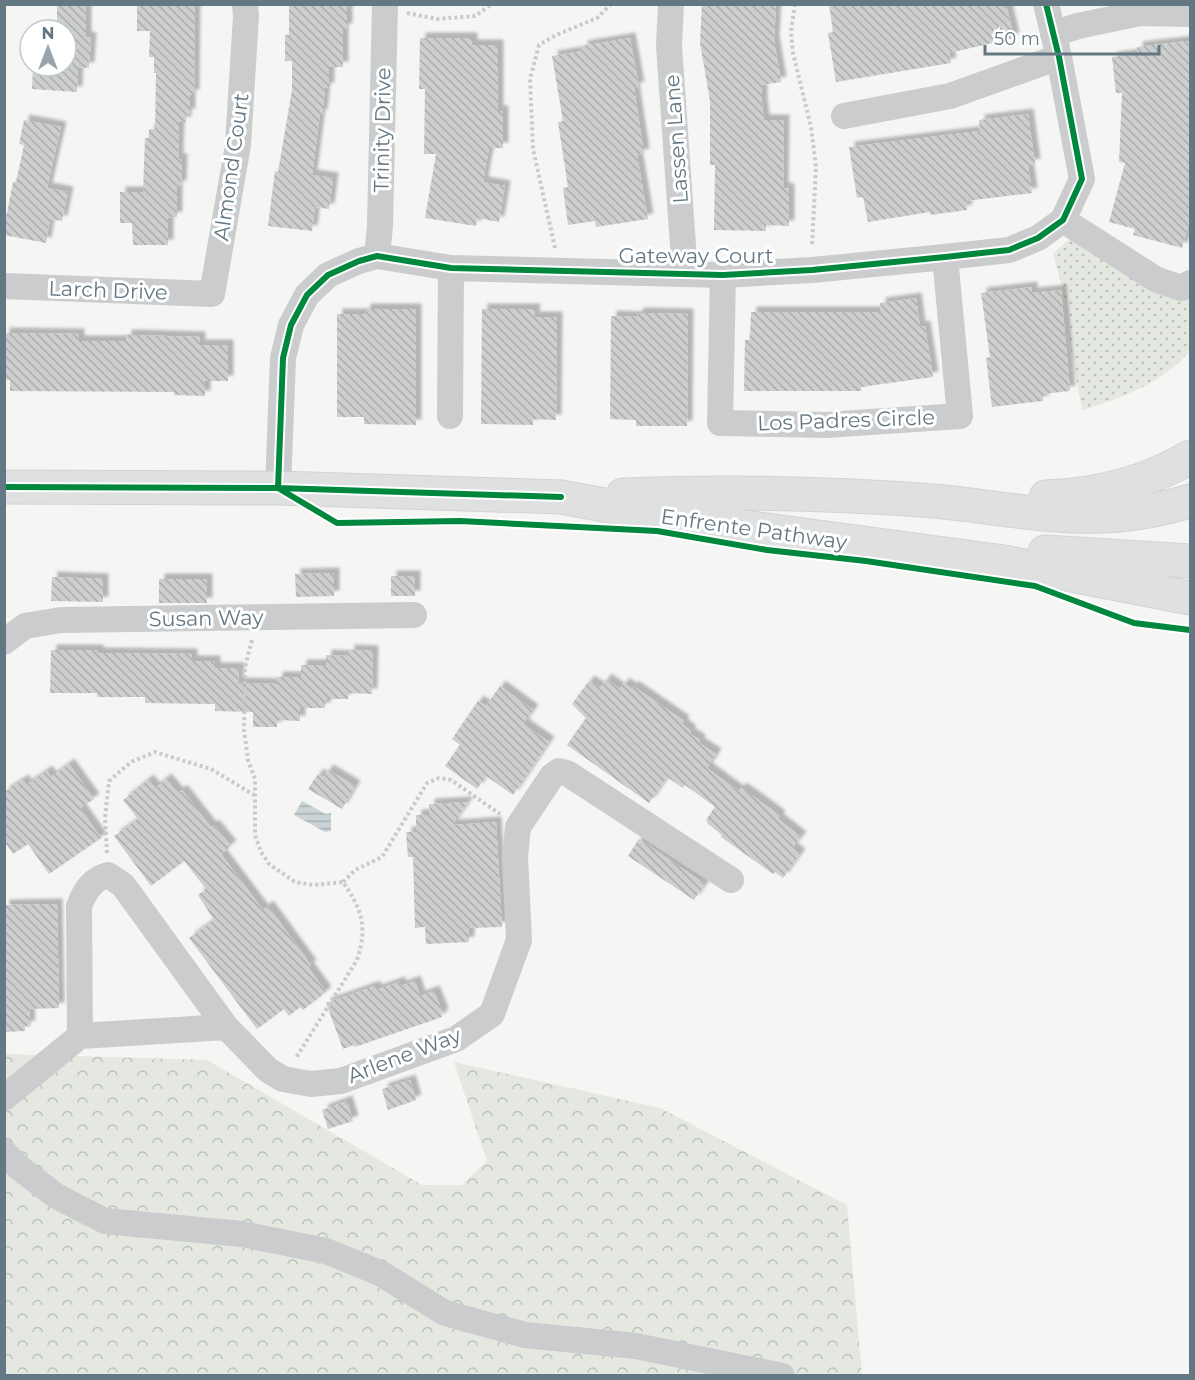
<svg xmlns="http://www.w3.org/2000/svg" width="1195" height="1380" viewBox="0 0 1195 1380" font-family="Montserrat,sans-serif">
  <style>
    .grass { fill: url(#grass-dots) }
    .forest { fill: url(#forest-crowns) }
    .water { fill: url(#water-rules) }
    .building { fill: url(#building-back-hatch); filter: url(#shadow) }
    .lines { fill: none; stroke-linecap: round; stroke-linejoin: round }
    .secondary-casing { stroke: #d2d3d4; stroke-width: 35 }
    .motorway-casing { stroke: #d2d3d3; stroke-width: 35 }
    .path { stroke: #c9caca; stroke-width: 4; stroke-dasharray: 3 3; stroke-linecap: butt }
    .minor { stroke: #cacccd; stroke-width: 26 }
    .secondary { stroke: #dfe0e0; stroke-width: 33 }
    .motorway { stroke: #dfe0e0; stroke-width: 33 }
    .cycleway-casing { stroke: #fff; stroke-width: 10 }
    .cycleway { stroke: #00873e; stroke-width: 6 }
    .labels { text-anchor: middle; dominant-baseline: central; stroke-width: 6; stroke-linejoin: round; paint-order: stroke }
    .street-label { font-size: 21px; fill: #647884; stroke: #fff }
  </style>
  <defs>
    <pattern id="grass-dots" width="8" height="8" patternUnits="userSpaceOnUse" patternTransform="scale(1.5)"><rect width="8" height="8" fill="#e4e8e1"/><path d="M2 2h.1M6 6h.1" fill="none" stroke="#bcc1bc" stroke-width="1.8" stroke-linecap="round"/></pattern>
    <pattern id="forest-crowns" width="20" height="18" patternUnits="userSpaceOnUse" patternTransform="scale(1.5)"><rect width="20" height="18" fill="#e4e8e1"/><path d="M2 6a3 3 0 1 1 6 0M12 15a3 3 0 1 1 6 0" fill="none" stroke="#bcc1bc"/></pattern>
    <pattern id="water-rules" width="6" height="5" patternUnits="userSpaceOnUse" patternTransform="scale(1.5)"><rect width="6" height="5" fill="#cad4d6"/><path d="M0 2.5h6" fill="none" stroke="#a8b1b3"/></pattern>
    <pattern id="building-back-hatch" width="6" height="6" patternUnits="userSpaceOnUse" patternTransform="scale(1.5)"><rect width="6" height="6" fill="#cdcece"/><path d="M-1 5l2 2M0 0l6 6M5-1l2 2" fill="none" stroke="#aaacad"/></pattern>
    <filter id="shadow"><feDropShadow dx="5.5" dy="-5.5" stdDeviation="1.5" flood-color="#0004"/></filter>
  </defs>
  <rect width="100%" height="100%" fill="#f5f5f3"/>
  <path class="grass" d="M1072 237 1190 291V351C1162 383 1123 398 1082 410L1069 338 1065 299 1053 253Z"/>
  <path class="forest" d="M5 1054 207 1060 422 1185H462L487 1161 454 1062 660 1108 847 1205 862 1375 5 1376Z"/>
  <path class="water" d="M302 801 326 814 331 813V831L325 832 294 815Z"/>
  <path class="building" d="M57 4H86V37L91 38 89 68 78 67 77 92 32 89 33 66H66V28H57Z
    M137 4H195L194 95H190V114H186V122H179L178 159H182L181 186H177V217L168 218V245H133L132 223H120V192H143L145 138H149V129H155L156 73H154V57H149L150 31H137Z
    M289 4H347V29H343V67H329V88H325L322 115 320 114 312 175 333 178 329 209 315 207 312 231 268 226 275 171 278 172 292 90V61H285V35H289Z
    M702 4H776L774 41 781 82 762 85V103L764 120H784L783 188 789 189V226L766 225V231L714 230 715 165H710V101L700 43Z
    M829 4H1006L1014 38 949 53 951 63 836 82 828 33 833 32Z
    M420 38H472V45H498V111H503V148H489L483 182 505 186 499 222 477 218 476 226 425 218 436 154H424L425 89H419Z
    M630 38 639 87 634 88 644 154 637 155 648 219 596 227 595 221 568 225 563 188 568 187 558 122 563 121 552 56 583 51 582 46Z
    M1188 41 1191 67V217L1182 248 1133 235 1135 229 1109 222 1125 163 1119 162 1122 93H1116L1112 57 1138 54 1137 47Z
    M1028 114 1035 164 1028 165 1032 193 966 201 967 210 930 215V212L868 222 863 197 857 198 849 147 980 131 979 120Z
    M24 120 61 127 47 188 68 192 62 221 50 219 46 243 4 235V214H7L13 182H16L24 145 19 144Z
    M1032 287V293L1061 290 1070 391 1043 394V401L992 407 986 358 990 357 981 293Z
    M916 298 920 327 925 326 933 377 861 387V391H744L745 340H750L751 312H881L880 303Z
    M365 309H416V425L364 424V417H337V314H365Z
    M482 309H535L534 317H557L556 420 533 419V425L481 424Z
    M638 313 688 314 687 426H636V420L610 419 611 316 637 317Z
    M4 333 79 334V341H126V335H135L200 337V345H228V381H205V396L174 395V392L10 391V380H4Z
    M334 573V596L296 597 295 574Z
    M391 576H415V596H391Z
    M52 577 103 579V602L51 601Z
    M159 579H207V603H159Z
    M51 650H98V653L192 654V661H215V668H239L238 683 277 684V677H301V665H326V655L349 656V650L373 651 372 694 349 693 348 699H326L325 708H300V721L277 720V727H253V712L215 711V704L145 703V697H97V693H50Z
    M606 679 620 689 624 683 632 689 633 686 684 721 682 724 691 731 689 733 700 740 699 743 716 754 707 768 738 791 741 788 757 799 780 816 778 819 801 837 792 848 800 854 783 878 775 872 773 874 721 837 722 835 707 823 708 822 706 820 715 807 685 785 683 788 667 777 649 803 567 745 586 718 572 704 589 681 600 688Z
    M500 686 533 710 523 724 549 742 513 795 486 776 477 789 445 766 460 745 452 739 478 701 486 706Z
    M69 764 94 799 80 808 101 838 49 874 28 844 13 854 4 841V792L23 780 26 785 47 771 51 777Z
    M328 770 355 786 342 809 308 789 318 774 323 777Z
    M166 779 178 793 182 790 211 827 214 825 231 846 221 854 263 910 268 906 311 965 308 967 326 992 303 1010 300 1007 289 1016 284 1009 257 1029 189 938 214 920 198 895 206 889 184 861 151 886 114 836 138 819 123 800 148 780 155 788Z
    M468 802 452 825 496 822 502 927 469 928V942L426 944 425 927 415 928 413 857H408L406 832H416V815H430L429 804Z
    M639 839 705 884 694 900 628 856Z
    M57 904 59 1008 29 1009 30 1026H25V1031L4 1032V905Z
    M415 981 420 996 434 991 443 1013 441 1014 442 1017 355 1047 354 1045 343 1049 326 1003 375 986 376 990 399 982 401 986Z
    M410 1080 416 1100 388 1110 382 1089Z
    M347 1101 353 1121 328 1129 322 1110Z"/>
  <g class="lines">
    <g class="secondary-casing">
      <path id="secondary" d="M4 487 278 488 561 497"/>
    </g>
    <g class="motorway-casing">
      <path id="motorway" d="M623 495C726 491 829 493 933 501 994 506 1057 521 1119 515 1143 513 1167 508 1190 501
        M561 497 663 516 1004 562 1190 598
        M1046 497C1098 495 1146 483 1190 457
        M1045 552 1190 561"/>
    </g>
    <path class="path" d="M795 4 791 31 793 53 811 127 816 167 812 247
      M407 13 437 19 475 16 492 4
      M555 248 533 149 530 79 539 45 556 35 597 18 611 4
      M252 640 245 667 244 730 248 760 255 779V835L261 852 269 864 295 882 313 885 343 882C362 910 368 926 357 960L296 1058
      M107 853 105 818 109 781 131 762 155 752 211 769 254 795
      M343 882 355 870 382 857 427 783 439 778 451 780 500 814"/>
    <path class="minor" d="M671 4 669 46 685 274
      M1053 34 1078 26 1140 13 1190 14
      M844 116 950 96 1059 57
      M1063 220 1157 280 1182 288 1190 283
      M377 256 380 226 385 4
      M723 275 720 423 826 425 960 416 945 257
      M4 286 212 294 238 145 246 16 245 4
      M450 416 451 268
      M278 488 283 358 291 325 307 295 328 275 359 261 377 256 451 268 723 275 812 270 945 257 1009 250 1038 238 1063 220 1082 179 1059 57 1046 4
      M4 642 25 626 61 620 414 615
      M80 1036 79 906C85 891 92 879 108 875L123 885 226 1027 268 1070 283 1079 311 1084 341 1081 456 1039 492 1014 519 940 515 857 518 827 552 776 559 771 567 773 731 880
      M4 1098 80 1036 226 1027
      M4 1152 17 1166 56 1196 105 1221 242 1234 326 1251 380 1273 445 1313 525 1335 636 1346 782 1376"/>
    <use href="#secondary" class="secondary"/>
    <use href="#motorway" class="motorway"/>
    <g class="cycleway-casing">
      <path id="cycleway" d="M4 487 278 488 561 497
        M278 488 283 358 291 325 307 295 328 275 359 261 377 256 451 268 723 275 812 270 945 257 1009 250 1038 238 1063 220 1082 179 1059 57 1046 4
        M278 488 337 523 460 521 657 531 767 550 866 561 1035 586 1134 623 1190 630"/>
    </g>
    <use href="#cycleway" class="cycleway"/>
  </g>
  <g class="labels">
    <g class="street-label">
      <text transform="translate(382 130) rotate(-89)">Trinity Drive</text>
      <text transform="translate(676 139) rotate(-94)">Lassen Lane</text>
      <text transform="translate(231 167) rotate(-82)">Almond Court</text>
      <text x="696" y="255">Gateway Court</text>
      <text transform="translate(108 290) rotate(2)">Larch Drive</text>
      <text transform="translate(846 420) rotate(-2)">Los Padres Circle</text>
      <text transform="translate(754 529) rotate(8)">Enfrente Pathway</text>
      <text transform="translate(206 618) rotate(-1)">Susan Way</text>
      <text transform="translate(404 1055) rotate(-21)">Arlene Way</text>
    </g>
  </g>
  <rect width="1195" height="1380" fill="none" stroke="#647884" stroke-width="12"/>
  <g transform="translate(48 48)"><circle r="28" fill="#ffffff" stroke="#c1c9ce" stroke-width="1.5"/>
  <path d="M0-4.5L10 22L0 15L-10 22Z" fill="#97a4ab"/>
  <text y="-9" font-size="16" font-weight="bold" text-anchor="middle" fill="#647884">N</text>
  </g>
  <path d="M985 45v9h174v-9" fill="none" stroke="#647884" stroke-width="3"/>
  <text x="994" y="45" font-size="18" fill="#647884" stroke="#ffffff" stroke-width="4.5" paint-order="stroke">50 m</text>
</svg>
